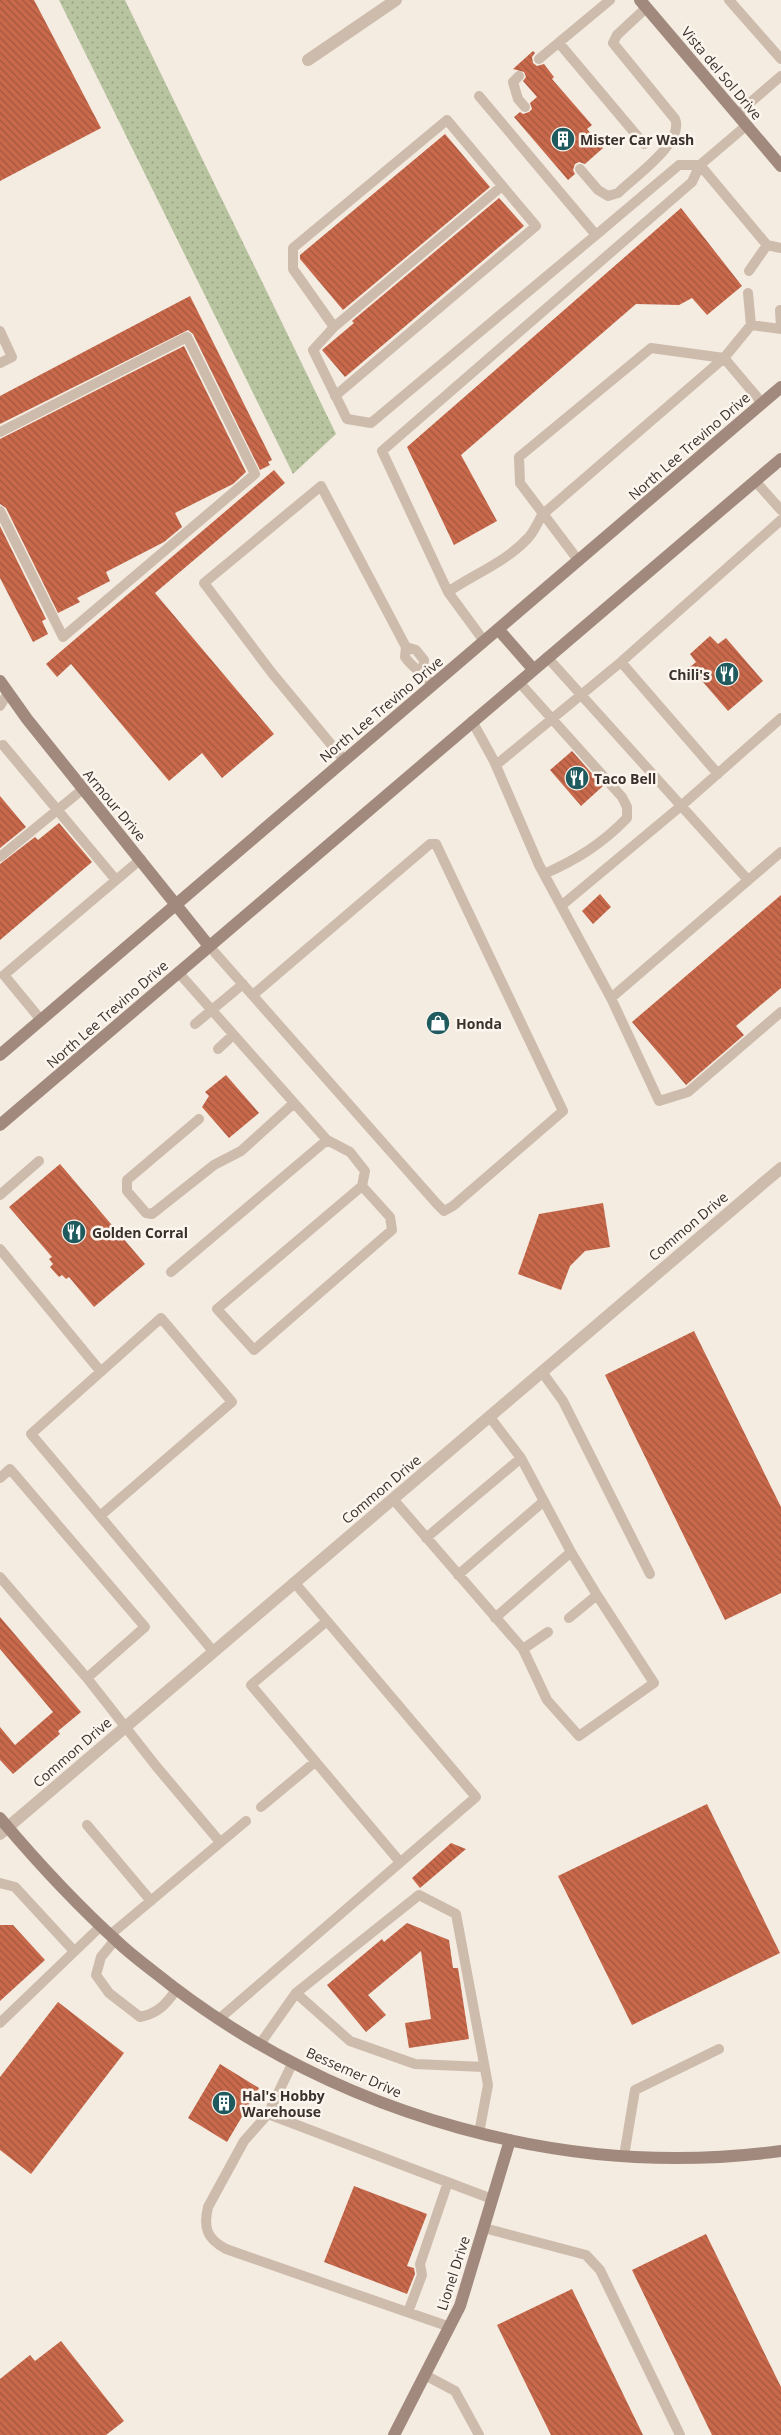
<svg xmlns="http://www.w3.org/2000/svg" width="781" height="2435" viewBox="0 0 781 2435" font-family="'Open Sans',sans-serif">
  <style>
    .grass { fill: url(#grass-dots) }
    .building { fill: url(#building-back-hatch) }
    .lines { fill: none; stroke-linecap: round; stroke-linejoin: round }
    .lane { stroke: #cdbbac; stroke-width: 10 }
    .street { stroke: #cdbbac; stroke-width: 12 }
    .secondary { stroke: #a18a7d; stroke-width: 12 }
    .labels { text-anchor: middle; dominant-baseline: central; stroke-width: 5; stroke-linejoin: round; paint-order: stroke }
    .street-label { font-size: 14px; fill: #3b302b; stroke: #fbf5ee }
    .poi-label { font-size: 14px; font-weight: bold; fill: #3b302b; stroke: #fbf5ee; text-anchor: start }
  </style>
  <defs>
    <pattern id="grass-dots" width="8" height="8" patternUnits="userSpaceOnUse" patternTransform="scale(1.25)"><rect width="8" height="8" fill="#b8c4a0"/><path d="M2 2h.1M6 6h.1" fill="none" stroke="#97a083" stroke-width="1.8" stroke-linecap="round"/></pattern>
    <pattern id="building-back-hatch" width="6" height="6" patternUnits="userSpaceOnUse" patternTransform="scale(1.25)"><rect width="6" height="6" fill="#c8694b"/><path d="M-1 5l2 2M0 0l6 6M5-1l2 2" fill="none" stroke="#a4573f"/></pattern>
  </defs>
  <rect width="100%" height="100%" fill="#f4ebe1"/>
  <path class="grass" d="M59 0H125L336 434 293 474Z"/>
  <path class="building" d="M0 0H34L101 128 0 181Z
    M533 51 535 53 532 57 533 63 537 66 544 64 554 77 552 79 592 125 587 129 603 148 585 164 579 162 575 164 573 170 575 174 568 180 514 117 520 112 523 114 529 112 532 109 530 103 537 97 523 81 526 77 524 72 513 69Z
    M445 134 490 187 343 310 300 259V255Z
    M499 198 524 226 345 377 322 350 354 323 352 321Z
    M681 208 742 286 707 315 692 298 679 305 636 304 461 455 497 521 454 545 407 447Z
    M190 296 272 460 268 462 270 465 260 470 193 334 188 330 0 424V396Z
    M184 346 246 472 233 484 175 513 182 527 164 542 106 572 110 581 77 598 80 602 58 613 6 508 0 504V439Z
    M274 470 285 483 155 593 274 734 222 778 202 753 169 781 71 664 57 677 46 664Z
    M0 526 46 619 42 621 48 634 33 642 0 578Z
    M710 636 718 644 726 638 763 681 728 711 690 667 696 662 690 654Z
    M572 751 603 786 581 806 550 770Z
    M0 796 26 827 0 848Z
    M59 823 92 862 0 940V864L35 837 38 840Z
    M600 894 611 907 593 924 582 911Z
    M781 895V988L736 1026 744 1035 686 1085 632 1022Z
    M226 1075 259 1113 229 1138 202 1107 209 1096 205 1092Z
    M60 1164 145 1264 94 1307 69 1277 66 1279 62 1275 59 1277 50 1267 53 1264 49 1259 52 1257 9 1207Z
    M603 1203 610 1247 585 1251 570 1266 561 1290 518 1274 539 1214Z
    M694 1331 781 1507V1593L725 1620 605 1375Z
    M0 1617 81 1712 58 1731 60 1734 13 1774 0 1760V1727L15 1745 53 1712 0 1649Z
    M707 1804 780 1953 632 2025 558 1876Z
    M451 1843 466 1849 420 1888 412 1878Z
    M407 1923 449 1940 453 1968H458L469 2039 409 2048 405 2023 431 2019 421 1951 368 1995 386 2015 366 2032 327 1985 382 1939 384 1942Z
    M0 1925H13L45 1960 0 2001Z
    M58 2002 124 2053 31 2174 0 2150V2077Z
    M220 2064 259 2088 227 2142 188 2118Z
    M354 2186 427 2214 407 2266 414 2268 415 2274 407 2294 324 2262Z
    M706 2234 781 2387V2435H712L632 2270Z
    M572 2289 643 2435H551L497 2325Z
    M61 2341 124 2421 106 2435H0V2379L30 2355 35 2361Z"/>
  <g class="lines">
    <path class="lane" d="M729 0 781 59
      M559 43 644 144
      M539 59 610 0
      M519 76 513 82 518 99 525 107
      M737 114 781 76
      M747 125 700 165 767 245 781 248
      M580 169 598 190 608 196 618 193C633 178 685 142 675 119L613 43 617 35 646 8
      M749 271 767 245
      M748 293 751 325
      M780 310 781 327
      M334 327 502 186
      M0 331 12 357 0 363
      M335 396 536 226 447 120 293 248V269L334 327 313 350 347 419 371 423 596 235
      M0 432 187 337 255 474 63 637 0 511
      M755 481 781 510
      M578 560 520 483 519 457 651 348 724 358 762 403
      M448 592 382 451 692 182 700 165H679L596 235 479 96
      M484 641 448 592C474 574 506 562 528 538 534 532 538 522 542 515L724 358 751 325 781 329
      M406 647 416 650 424 660 423 672
      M547 657 748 880
      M621 662 718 774
      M519 682 622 797 627 807V818C602 844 576 860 544 874
      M0 706 8 693
      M472 721 494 761 539 865 611 998 781 852
      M3 745 116 880
      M344 760 272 673 204 583 321 486 406 647 405 657C413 669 424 673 433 685
      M496 765 621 662 781 520
      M0 857 83 789
      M561 906 681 806 781 718
      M209 946C285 1032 361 1118 437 1204L444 1211 453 1206 563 1111 436 844H430L253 995
      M611 998 659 1101 688 1092 781 1012
      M41 1020 4 975 141 859
      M195 1024 243 984
      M218 1049 233 1035
      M199 1119 127 1180V1191L146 1213 152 1214 214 1165 241 1151 294 1103
      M327 1140 350 1152 365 1171 362 1186 390 1217 392 1230 254 1350 217 1309 362 1186
      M0 1195 39 1161
      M0 1249 101 1372
      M171 1272 327 1140 178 972
      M161 1318 232 1402 100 1516 31 1434Z
      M542 1372 563 1401 650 1574
      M489 1416 521 1458
      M0 1478 10 1469 145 1627 87 1678
      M393 1499 523 1649 548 1632
      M100 1516 213 1651
      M426 1538 521 1458 571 1552 597 1595 569 1618
      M458 1575 544 1501
      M0 1577 87 1678 156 1766 220 1842
      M495 1618 571 1552
      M327 1621 251 1685 400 1862
      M523 1649 547 1700 579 1736 654 1683 597 1595
      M261 1807 315 1762
      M87 1825 151 1901
      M0 1883 15 1887 74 1951
      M110 1935 246 1821
      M115 1940 101 1957 96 1975 109 1993 140 2017C159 2013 166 2004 177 1989
      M296 1993 350 2041 415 2064 484 2067
      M219 2019 476 1797 294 1582
      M0 2023 101 1926
      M260 2044 296 1993 419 1895 456 1914 488 2085 479 2133
      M293 2062 268 2114 492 2199
      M268 2114 244 2141 208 2207C203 2228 207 2239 226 2249L450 2327
      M624 2156 635 2090 719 2049
      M484 2228 586 2255 600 2270 680 2435
      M408 2312 422 2275 420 2264 448 2182
      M425 2375 455 2391 479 2435"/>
    <path class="street" d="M308 60 396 0
      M0 1834 781 1168"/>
    <path class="secondary" d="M640 0 781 166
      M498 629 533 669
      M0 681 27 719 209 946
      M0 1055 781 387
      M0 1125 781 459
      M0 1818C37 1862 77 1905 120 1944 136 1959 155 1972 172 1986 343 2116 567 2180 781 2151
      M394 2435 460 2306 510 2140"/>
  </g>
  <defs>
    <g id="building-disc" transform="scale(1.25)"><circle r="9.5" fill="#1f5a5e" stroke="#fbf5ee"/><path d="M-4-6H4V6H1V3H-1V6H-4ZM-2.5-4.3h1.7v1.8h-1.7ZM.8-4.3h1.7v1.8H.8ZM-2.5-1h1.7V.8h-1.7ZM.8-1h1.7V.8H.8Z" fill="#fff"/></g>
    <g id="restaurant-disc" transform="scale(1.25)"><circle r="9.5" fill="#1f5a5e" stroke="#fbf5ee"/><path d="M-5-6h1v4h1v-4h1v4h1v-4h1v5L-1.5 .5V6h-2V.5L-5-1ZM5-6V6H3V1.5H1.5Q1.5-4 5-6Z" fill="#fff"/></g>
    <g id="shop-disc" transform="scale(1.25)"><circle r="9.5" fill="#1f5a5e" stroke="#fbf5ee"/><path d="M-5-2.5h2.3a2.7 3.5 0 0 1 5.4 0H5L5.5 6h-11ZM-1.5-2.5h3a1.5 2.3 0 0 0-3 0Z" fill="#fff"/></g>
  </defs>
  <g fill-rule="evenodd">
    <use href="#building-disc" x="563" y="139"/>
    <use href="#restaurant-disc" x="727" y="674"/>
    <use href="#restaurant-disc" x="577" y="778"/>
    <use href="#shop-disc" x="438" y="1023"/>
    <use href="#restaurant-disc" x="74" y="1232"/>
    <use href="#building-disc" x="224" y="2103"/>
  </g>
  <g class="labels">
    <g class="street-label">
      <text transform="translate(722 73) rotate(50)">Vista del Sol Drive</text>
      <text transform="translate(689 446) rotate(-41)">North Lee Trevino Drive</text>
      <text transform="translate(381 709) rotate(-40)">North Lee Trevino Drive</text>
      <text transform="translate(115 805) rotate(50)">Armour Drive</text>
      <text transform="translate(107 1014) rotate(-41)">North Lee Trevino Drive</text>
      <text transform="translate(688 1226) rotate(-40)">Common Drive</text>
      <text transform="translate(381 1489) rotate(-40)">Common Drive</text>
      <text transform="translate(72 1752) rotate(-41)">Common Drive</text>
      <text transform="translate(354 2072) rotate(24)">Bessemer Drive</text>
      <text transform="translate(453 2273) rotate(-72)">Lionel Drive</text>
    </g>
    <g class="poi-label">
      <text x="580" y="139">Mister Car Wash</text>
      <text x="710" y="674" text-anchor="end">Chili's</text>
      <text x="594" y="778">Taco Bell</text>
      <text x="456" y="1023">Honda</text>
      <text x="92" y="1232">Golden Corral</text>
      <text x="242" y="2095">Hal's Hobby<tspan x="242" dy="16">Warehouse</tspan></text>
    </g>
  </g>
</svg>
